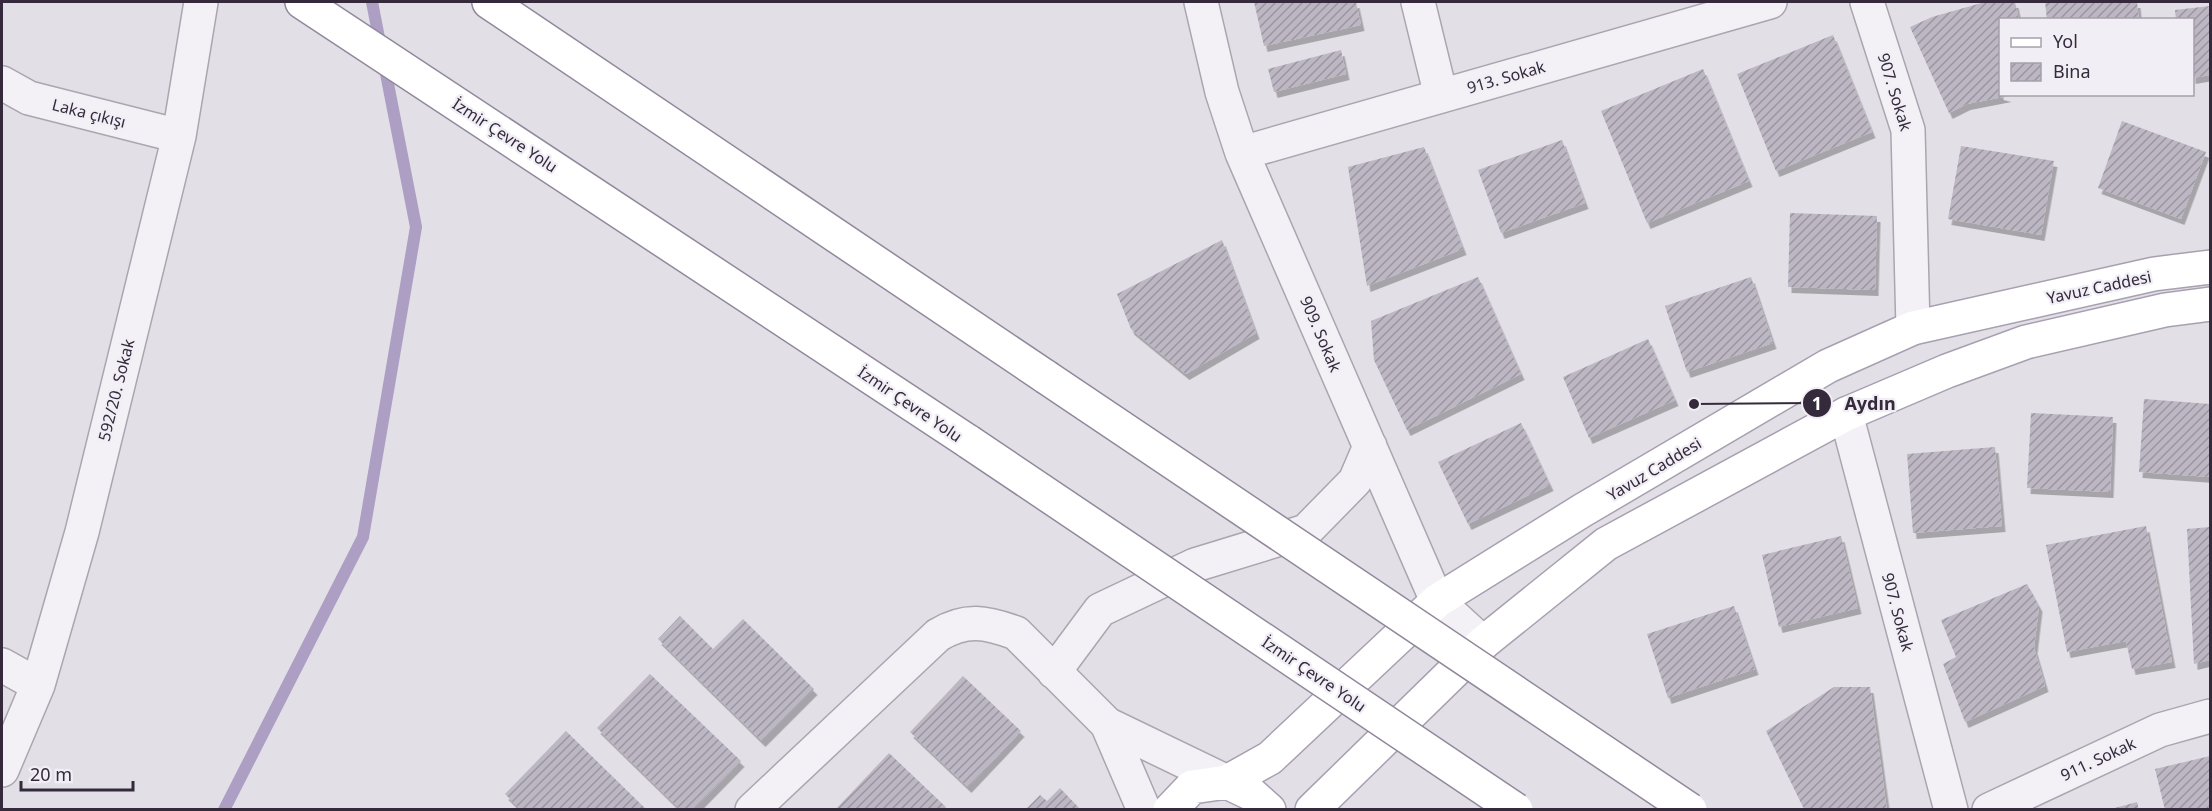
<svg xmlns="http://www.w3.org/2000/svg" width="2212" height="811" viewBox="0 0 2212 811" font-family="'Noto Sans',sans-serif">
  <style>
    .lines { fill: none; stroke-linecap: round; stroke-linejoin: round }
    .stream { stroke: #ad9ec3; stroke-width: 12 }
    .building { fill: url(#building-hatch); filter: url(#shadow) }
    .minor-casing { stroke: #aba5b0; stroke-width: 36 }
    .major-casing { stroke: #a8a0b1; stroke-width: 36 }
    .highway-casing { stroke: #92889c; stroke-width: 36 }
    .minor { stroke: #f4f1f6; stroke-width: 33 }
    .major { stroke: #fff; stroke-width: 33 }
    .highway { stroke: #fff; stroke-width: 33 }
    .highway-bridge-casing { stroke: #92889c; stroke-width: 36; stroke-linecap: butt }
    .highway-bridge { stroke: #fff; stroke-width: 33 }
    .labels { text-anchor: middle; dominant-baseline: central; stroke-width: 4.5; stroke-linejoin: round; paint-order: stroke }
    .street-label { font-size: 16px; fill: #342a3c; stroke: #f1eef5 }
    .leader { fill: none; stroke: #342a3c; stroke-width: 2 }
    .callout-dot { fill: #342a3c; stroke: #f1eef5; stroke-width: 2 }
    .mark-label { font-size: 18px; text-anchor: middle; font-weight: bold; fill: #fff }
    .callout-label { font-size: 18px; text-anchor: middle; font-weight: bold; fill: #342a3c; stroke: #f1eef5; stroke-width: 4.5; stroke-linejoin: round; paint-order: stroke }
  </style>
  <defs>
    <pattern id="building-hatch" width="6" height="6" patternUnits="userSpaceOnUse" patternTransform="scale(1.5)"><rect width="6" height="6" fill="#bdb7c3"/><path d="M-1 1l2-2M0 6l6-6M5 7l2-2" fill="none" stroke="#9a95a0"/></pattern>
    <filter id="shadow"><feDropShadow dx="3.5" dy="6" stdDeviation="0" flood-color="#0004"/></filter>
  </defs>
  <rect width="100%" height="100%" fill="#e3dfe7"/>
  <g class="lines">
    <path class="stream" d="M224 810 363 537 416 227 372 2"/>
  </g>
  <path class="building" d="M1254 2H1356L1361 25 1264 46Z
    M1985 2H2015L2019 20H2000V94L2008 96 1967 104 1949 113 1910 27 1932 17Z
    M2045 2H2137L2139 20H2047Z
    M2210 6V75L2192 78V20H2176L2175 10Z
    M1833 35 1872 132 1776 171 1737 74Z
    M1341 50 1346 74 1274 92 1268 69Z
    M1703 69 1749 181 1647 223 1601 111Z
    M2122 121 2206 152 2181 219 2098 188Z
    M1562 140 1585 203 1501 233 1478 170Z
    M1961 146 2054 161 2041 235 1948 219Z
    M1424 147 1463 249 1367 286 1348 167Z
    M1790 213 1877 216 1875 290 1788 287Z
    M1222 240 1256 333 1186 374 1131 329 1117 294Z
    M1478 277 1521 374 1407 430 1374 360 1371 321Z
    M1751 277 1773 343 1687 372 1665 306Z
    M1648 339 1675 400 1589 438 1563 377Z
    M2144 399 2210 404V477L2139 472Z
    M2031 413 2113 417 2110 492 2027 488Z
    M1521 423 1550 485 1468 524 1438 462Z
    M1995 447 2002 526 1913 533 1907 454Z
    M2146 526 2172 662 2132 669 2126 641 2067 652 2046 545Z
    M2210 527V660L2194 664 2187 529Z
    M1841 536 1858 608 1779 627 1762 555Z
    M2027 584 2039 606 2034 648 2045 686 1965 722 1943 664 1956 657 1941 620Z
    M1734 606 1755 669 1668 698 1647 634Z
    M680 616 713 649 743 619 814 689 762 741 658 639Z
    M650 674 741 761 693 810H681L597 728Z
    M963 676 1021 731 968 787 910 732Z
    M1834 687H1870L1887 810H1807L1803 807 1766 731Z
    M566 731 647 810H521L505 794Z
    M889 753 946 807 944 810H835Z
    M2210 756V810H2165L2155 769Z
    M1060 788 1081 810H1025L1040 795 1047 801Z
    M2137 802 2139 810H2111V809Z"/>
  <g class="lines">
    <g class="minor-casing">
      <path id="minor" d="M1201 2 1222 92 1242 153 1437 601 1483 643
        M1418 2 1441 96
        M1867 2 1908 130 1913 328
        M2 83 29 98 179 136
        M1242 153 1770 2
        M1846 414 1951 810
        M2 665 38 685
        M1054 672 1100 610 1195 565 1306 531 1355 481 1370 446
        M1107 724 1227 782
        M2 770 38 685 82 532 179 136 201 2
        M752 810 938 635C966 618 986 622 1016 633L1107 724 1144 810
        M1989 810 2160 730 2210 716"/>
    </g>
    <g class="major-casing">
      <path id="major" d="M1227 782 1250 793 1269 810
        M1170 810 1192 787 1227 782 1270 758 1437 601 1583 510 1828 366 1913 328 2154 274 2210 267
        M1312 810 1483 643 1606 544 1846 414 1947 371 2026 342 2165 310 2210 304"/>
    </g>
    <g class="highway-casing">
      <path id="highway" d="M302 2 969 442
        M489 2 1046 377"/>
    </g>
    <use href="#minor" class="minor"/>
    <use href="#major" class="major"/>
    <use href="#highway" class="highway"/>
    <g class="highway-bridge-casing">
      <path id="highway-bridge" d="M1046 377 1690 810
        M969 442 1516 810"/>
    </g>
    <use href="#highway-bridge" class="highway-bridge"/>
  </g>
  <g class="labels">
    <g class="street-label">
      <text transform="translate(1506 77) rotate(-16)">913. Sokak</text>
      <text transform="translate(1895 92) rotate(73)">907. Sokak</text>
      <text transform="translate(89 113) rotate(14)">Laka çıkışı</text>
      <text transform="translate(505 135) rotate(33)">İzmir Çevre Yolu</text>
      <text transform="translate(2099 287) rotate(-12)">Yavuz Caddesi</text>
      <text transform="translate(1321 334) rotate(67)">909. Sokak</text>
      <text transform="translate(116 390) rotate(-76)">592/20. Sokak</text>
      <text transform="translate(910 404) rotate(34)">İzmir Çevre Yolu</text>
      <text transform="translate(1654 469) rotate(-31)">Yavuz Caddesi</text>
      <text transform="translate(1898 612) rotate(75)">907. Sokak</text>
      <text transform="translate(1314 674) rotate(34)">İzmir Çevre Yolu</text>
      <text transform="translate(2098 759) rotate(-25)">911. Sokak</text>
    </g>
  </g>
  <path class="leader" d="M1694 404L1817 403"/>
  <g class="callout-dot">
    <circle cx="1694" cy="404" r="6"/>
    <circle cx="1817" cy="403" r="15"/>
  </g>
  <g class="mark-label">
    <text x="1817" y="410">1</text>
  </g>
  <g class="callout-label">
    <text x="1870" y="410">Aydın</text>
  </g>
  <rect width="2212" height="811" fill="none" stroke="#342a3c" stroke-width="6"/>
  <rect x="1999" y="18" width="195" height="78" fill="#f1eef5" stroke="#a5a0ab" stroke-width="1.5"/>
  <rect x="2011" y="38" width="30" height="9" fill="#ffffff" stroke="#a5a0ab" stroke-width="1.5"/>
  <text x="2053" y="48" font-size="18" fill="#342a3c">Yol</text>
  <rect x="2011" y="63" width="30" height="18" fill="url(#building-hatch)" stroke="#a5a0ab" stroke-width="1.5"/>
  <text x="2053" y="78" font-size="18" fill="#342a3c">Bina</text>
  <path d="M21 781v9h112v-9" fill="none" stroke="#342a3c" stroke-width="3"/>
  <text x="30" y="781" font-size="18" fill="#342a3c" stroke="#f1eef5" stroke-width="4.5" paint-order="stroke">20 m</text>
</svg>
